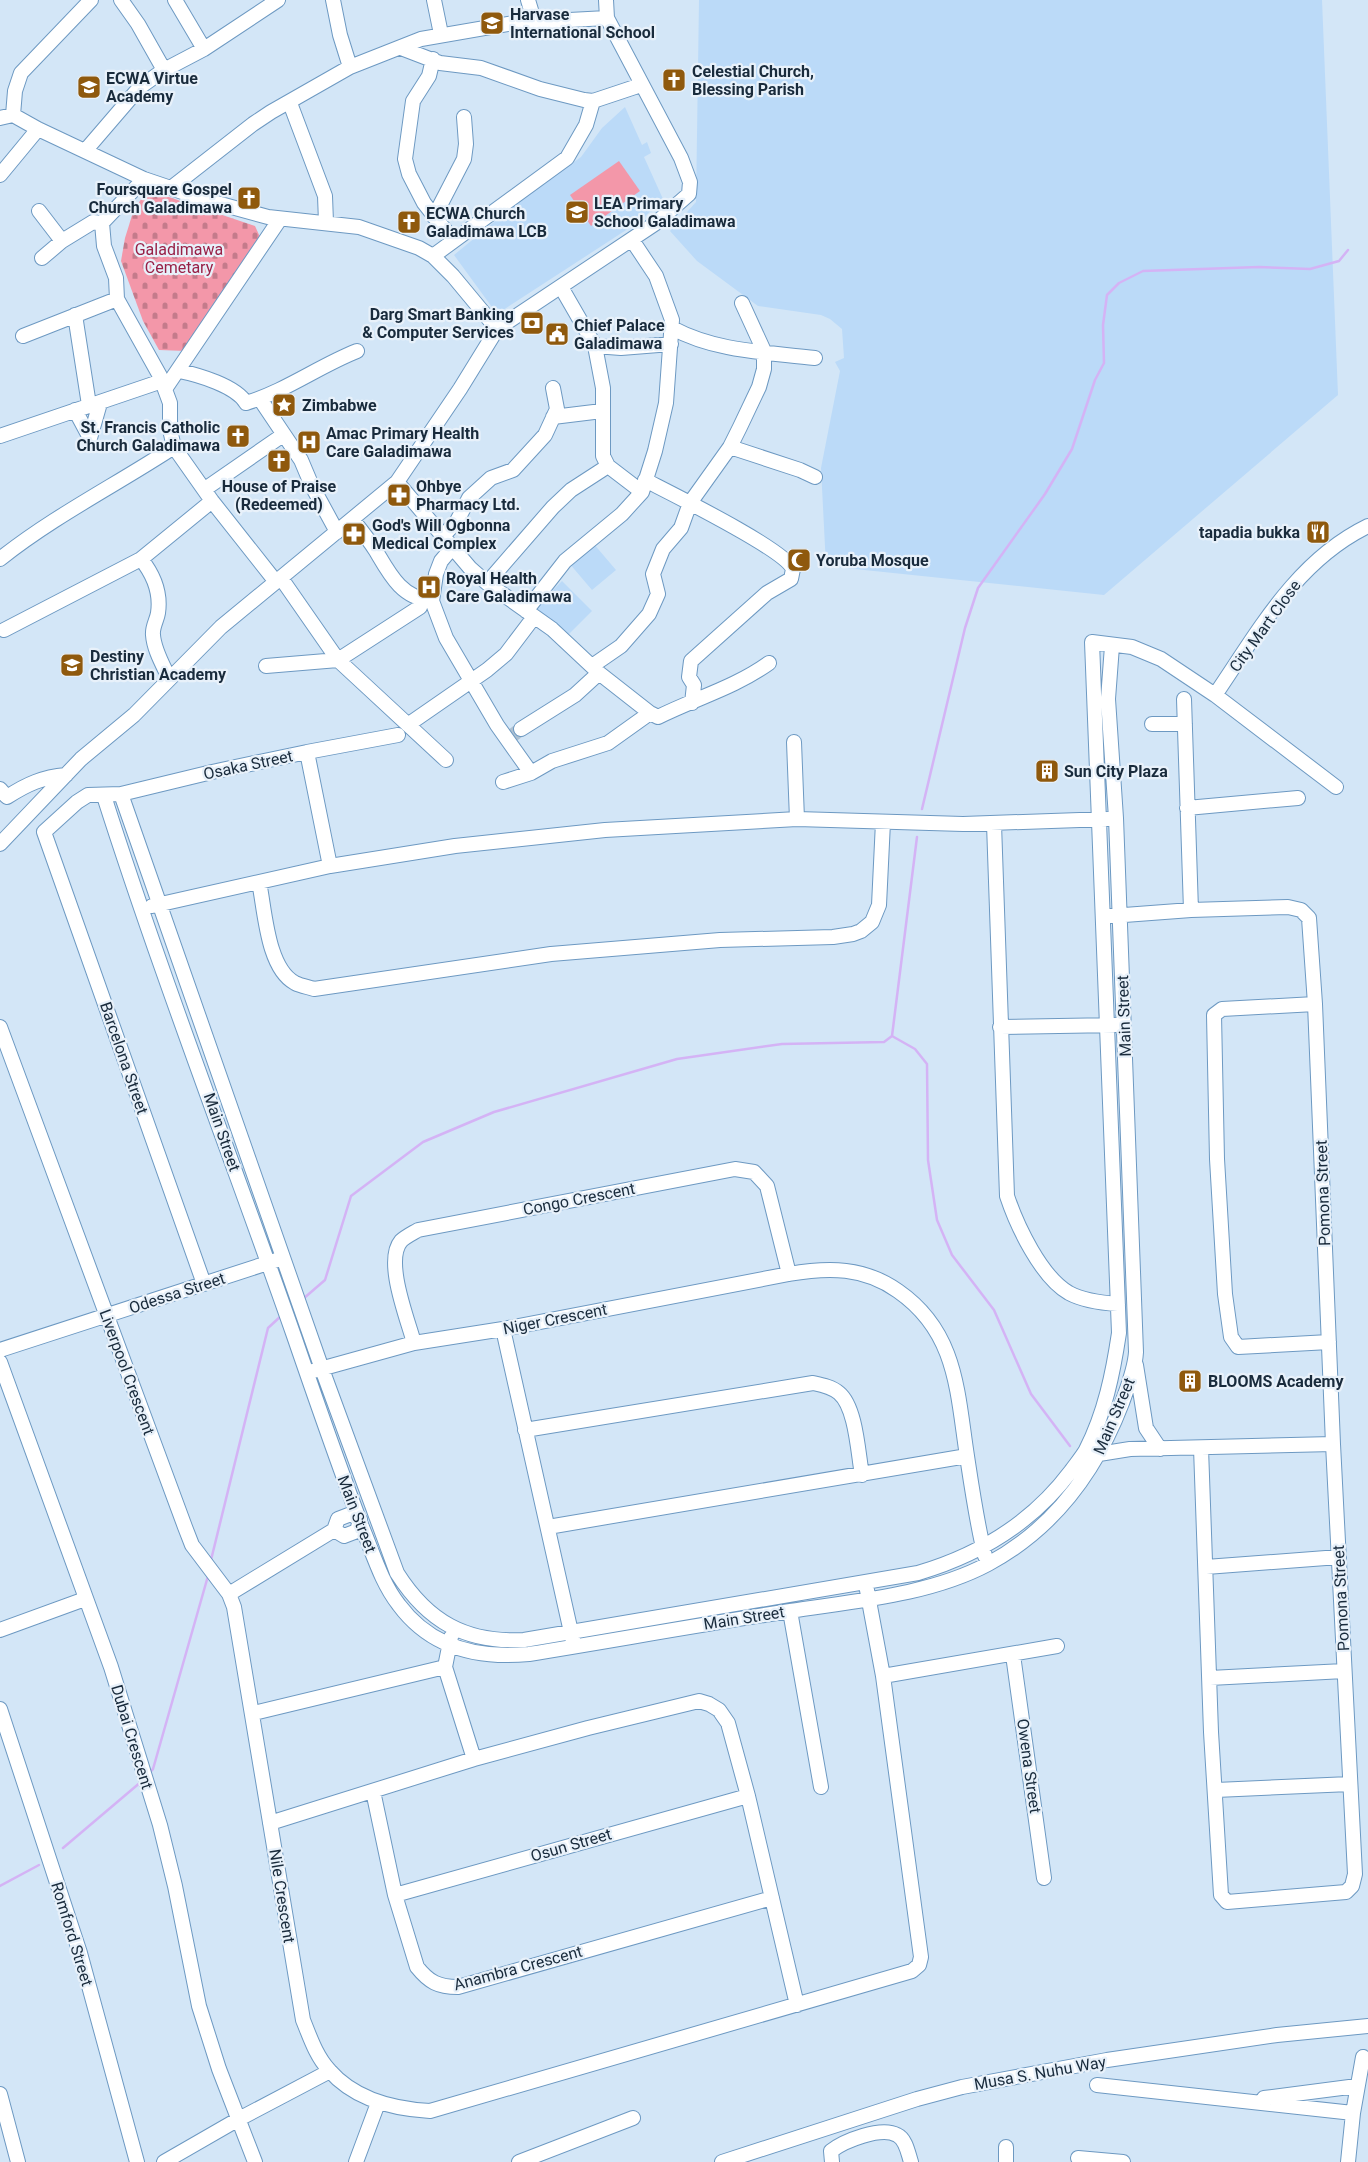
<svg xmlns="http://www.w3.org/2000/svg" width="1368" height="2162" viewBox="0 0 1368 2162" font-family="Roboto,sans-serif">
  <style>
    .built { fill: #bbdaf8 }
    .cemetery { fill: url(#cemetery-stones) }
    .green { fill: #f397a9 }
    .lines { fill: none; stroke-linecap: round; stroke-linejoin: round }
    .stream { stroke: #d4b3f5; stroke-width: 2.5 }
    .minor-tunnel { stroke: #aec1d2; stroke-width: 14; stroke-dasharray: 14 7; stroke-linecap: butt }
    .minor-casing { stroke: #6d99c2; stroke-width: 16 }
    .minor { stroke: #fff; stroke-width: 14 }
    .labels { text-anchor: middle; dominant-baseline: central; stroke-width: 4.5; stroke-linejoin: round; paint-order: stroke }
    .poi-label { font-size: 16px; font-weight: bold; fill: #192b3c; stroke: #e8f1fa; text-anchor: start }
    .park-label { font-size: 16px; fill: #982147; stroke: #e8f1fa }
    .street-label { font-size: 16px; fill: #192b3c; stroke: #e8f1fa }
  </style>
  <defs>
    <pattern id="cemetery-stones" width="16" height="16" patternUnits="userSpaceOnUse" patternTransform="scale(1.25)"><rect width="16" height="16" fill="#f397a9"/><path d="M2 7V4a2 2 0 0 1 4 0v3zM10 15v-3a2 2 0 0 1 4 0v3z" fill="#c47b8b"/></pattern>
  </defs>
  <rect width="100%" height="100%" fill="#d3e6f7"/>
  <path class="built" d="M699 0H1322L1338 395 1104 595 826 566 821 468 840 371 835 362 844 358 842 329 830 319 821 315 758 306 697 261 670 231 696 202Z
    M625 107 642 145 647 142 651 153 644 157 663 199 640 221 497 314 454 255 516 204 581 157 602 128Z
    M593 543 616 570 592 590 569 563Z
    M562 581 592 611 565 638 536 607Z"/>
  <path class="cemetery" d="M148 190 255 226 260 237 186 351 159 350 143 321 121 261 125 238 134 209Z"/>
  <path class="green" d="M619 161 640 191 591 226 570 195Z"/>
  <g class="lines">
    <path class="stream" d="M922 809 965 628 978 588 1045 494 1072 449 1095 380 1104 363 1103 325 1107 295 1119 283 1143 271 1259 267 1310 269 1339 261 1348 250
      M892 1036 915 1049 927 1064 928 1160 937 1220 952 1255 994 1310 1031 1394 1070 1446
      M303 1299 325 1280 351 1196 423 1142 494 1112 677 1059 782 1044 884 1042 892 1036 917 837
      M211 1560 268 1328 281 1316
      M149 1773 153 1769 208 1576
      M63 1848 142 1781
      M0 1886 39 1865"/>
    <path class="minor-tunnel" d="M513 735 521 729"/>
    <g class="minor-casing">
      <path id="minor" d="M121 0 138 24 164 70
        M175 0 204 49
        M333 0 340 35 350 67
        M434 0 441 34
        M528 0 534 20
        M401 48 440 63 481 68 540 89 584 100 593 101 641 85
        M433 59 429 76 413 101 405 159 409 174 424 203 453 240
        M290 103 325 196 326 222
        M13 115 15 91 21 73 91 0
        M0 118 13 115 38 129 144 179 206 200 268 217 359 227 419 248 433 256 453 276 497 329
        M85 151 140 87 164 70 204 49 278 0
        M0 175 38 129
        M144 179 102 223 104 246 116 278 117 299 160 376 170 403V430L174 447 212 501 276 582
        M171 188 253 124 271 112 350 67 421 39 513 23 607 18
        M39 211 62 241
        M434 217 464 159 466 144 464 117
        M433 256 567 158 586 125 593 101
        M42 258 62 241 93 222 102 223
        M561 287 595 346 603 388V456L608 466 642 492
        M75 315 89 405
        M672 328C717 352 766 352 815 358
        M23 336 117 299
        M595 346 621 348 671 344
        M179 371C199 375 236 386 246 403 286 391 319 366 357 351
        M165 389 280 219
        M260 399 301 460 312 486 337 532
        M75 410 90 438
        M553 417 602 411
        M0 436 162 381
        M90 438 100 403
        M730 447 800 470 815 477
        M645 480C670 493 784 549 793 569L791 579 767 593 691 661 689 677 694 685 692 703
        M397 482 470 568 487 583 552 629 599 673 650 713 658 717C696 698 734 688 769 663
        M205 489 283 435
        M353 520C361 530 369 540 376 551 389 573 402 599 431 600
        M443 536 457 521 469 498 491 478 513 470 545 435 557 409 553 388
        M452 548 441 561 436 574 432 601 446 638 497 725 531 773
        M0 559C54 516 116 485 174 447
        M141 559C153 574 161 593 158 613 157 620 152 627 153 635 154 650 163 665 169 678
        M281 578 338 660 446 760
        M487 583 553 507 571 490 608 466
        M526 611 565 561 622 514 642 492 655 451 666 403 672 320 656 276 632 240
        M4 630 141 559 212 501
        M266 666 338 660 420 607 422 600
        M592 666 621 646 649 614 658 594 653 574 663 549 681 528 690 503 730 447 740 427 759 387 764 369V351L742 303
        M1215 695C1258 632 1296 561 1368 526
        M1184 699 1191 910
        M409 724 487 670 506 654 534 617
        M1152 724H1185
        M521 729 575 695 599 673
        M794 742 797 819
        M307 752 398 735
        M503 782 531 773 552 761 608 743 650 713
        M0 789 7 797C27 784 43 777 66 775
        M121 794 322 1369 397 1573C428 1622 466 1643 524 1640L918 1573C979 1555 1032 1523 1071 1471 1076 1464 1082 1457 1086 1450 1105 1413 1113 1373 1119 1333L1092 642 1132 647 1161 659 1215 695 1336 787
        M104 796C162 978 231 1156 294 1336 316 1400 338 1464 362 1527 373 1553 381 1582 399 1605 431 1648 478 1659 529 1654 616 1640 703 1624 790 1611 854 1601 930 1595 988 1564 1053 1529 1096 1471 1122 1403 1128 1386 1135 1369 1136 1352L1116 818 1108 699 1112 646
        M1187 808 1298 798
        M994 824 1007 1196C1017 1226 1041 1277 1069 1293 1084 1301 1102 1303 1118 1304
        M0 844 81 759 134 715 221 627 397 482 460 389 497 329 656 223 689 194 690 182 681 158 607 18 606 0
        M259 882C265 910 267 968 295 983 301 986 308 987 314 989L551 954 720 940 833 937 853 934 861 931 872 922 879 905 883 822
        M152 906 330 866 455 846 605 830 797 819 963 824 1108 819
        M1111 916 1191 910 1288 907 1301 910 1309 918 1315 1004 1333 1444 1355 1874 1352 1886 1346 1892 1227 1902 1221 1895 1211 1732 1201 1448
        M1315 1004 1222 1009 1214 1015 1217 1159 1225 1294 1231 1337 1238 1347 1329 1342
        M0 1027 185 1527 192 1545 229 1594 234 1607 303 2020C310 2037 316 2056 329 2070 354 2099 394 2109 430 2111L912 1971 919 1965 921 1957 883 1676 867 1590
        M1000 1027 1116 1025
        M204 1284 44 832 77 802 88 795 121 794 212 772 307 752 330 866
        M503 1329 573 1641
        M414 1343C408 1320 384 1261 401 1241 405 1237 413 1233 418 1230L735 1169 754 1172 767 1186 789 1274
        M0 1350 277 1260
        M0 1362 111 1667 160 1825 175 1886 199 2006 219 2069 255 2162
        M1136 1365 1146 1428 1160 1449
        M313 1371 414 1343 503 1329 789 1274C829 1267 864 1267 898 1291 957 1332 957 1391 967 1456 972 1489 977 1524 985 1556
        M525 1430 813 1383C822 1385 832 1387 839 1393 856 1407 858 1453 862 1475
        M1094 1453 1099 1454 1130 1449 1333 1444
        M351 1514 360 1520 357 1531 344 1536 334 1530 338 1519Z
        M548 1527 967 1456
        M1206 1567 1339 1557
        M229 1594 334 1530
        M790 1611 821 1787
        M0 1630 85 1599
        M451 1637 445 1667 474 1759
        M1013 1655 1044 1878
        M883 1676 1057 1646
        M1210 1678 1344 1671
        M0 1709 80 1953 137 2162
        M254 1713 445 1667
        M1216 1790 1350 1784
        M373 1791 395 1895 417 1967C429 1982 438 1987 458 1987L772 1898
        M270 1823 474 1759 588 1728 699 1701 709 1704 719 1710 728 1723 748 1796 797 2005
        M395 1895 748 1796
        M1097 2085 1353 2113
        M0 2094 18 2162
        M1264 2098 1357 2086
        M1078 2158 1123 2162
        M164 2162 237 2120 330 2071
        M356 2162 378 2103
        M519 2162 633 2118
        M722 2162 917 2099 962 2087 1107 2060 1277 2035 1368 2026
        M832 2162 831 2151C844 2141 881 2126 897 2135 906 2139 908 2153 911 2162
        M1006 2162V2147
        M1348 2162 1353 2113 1363 2057"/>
    </g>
    <use href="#minor" class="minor"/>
  </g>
  <defs>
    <g id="school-square" transform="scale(1.25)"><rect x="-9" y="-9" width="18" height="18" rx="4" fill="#8f590d" stroke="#e8f1fa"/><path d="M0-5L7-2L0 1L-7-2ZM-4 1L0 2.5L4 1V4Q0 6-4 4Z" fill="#fff"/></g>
    <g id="church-square" transform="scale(1.25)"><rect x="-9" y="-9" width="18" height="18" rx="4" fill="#8f590d" stroke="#e8f1fa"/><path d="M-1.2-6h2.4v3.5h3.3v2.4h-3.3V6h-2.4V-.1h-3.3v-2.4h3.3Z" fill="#fff"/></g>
    <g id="bank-square" transform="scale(1.25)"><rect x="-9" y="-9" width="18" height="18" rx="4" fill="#8f590d" stroke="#e8f1fa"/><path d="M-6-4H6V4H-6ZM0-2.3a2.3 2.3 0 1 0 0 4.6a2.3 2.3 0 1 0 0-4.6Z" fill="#fff"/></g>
    <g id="civic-square" transform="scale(1.25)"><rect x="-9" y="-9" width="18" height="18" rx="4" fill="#8f590d" stroke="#e8f1fa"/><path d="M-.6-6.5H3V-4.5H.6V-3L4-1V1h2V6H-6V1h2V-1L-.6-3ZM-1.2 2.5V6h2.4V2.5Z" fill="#fff"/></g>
    <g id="sight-square" transform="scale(1.25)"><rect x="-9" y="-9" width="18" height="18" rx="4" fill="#8f590d" stroke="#e8f1fa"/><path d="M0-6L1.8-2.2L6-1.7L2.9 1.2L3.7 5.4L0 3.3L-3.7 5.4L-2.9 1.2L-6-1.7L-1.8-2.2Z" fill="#fff"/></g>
    <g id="hospital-square" transform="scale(1.25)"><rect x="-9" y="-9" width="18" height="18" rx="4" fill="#8f590d" stroke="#e8f1fa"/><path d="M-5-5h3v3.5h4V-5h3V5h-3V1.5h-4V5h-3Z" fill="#fff"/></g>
    <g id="pharmacy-square" transform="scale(1.25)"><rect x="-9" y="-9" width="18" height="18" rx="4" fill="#8f590d" stroke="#e8f1fa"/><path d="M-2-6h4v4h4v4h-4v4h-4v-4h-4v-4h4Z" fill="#fff"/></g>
    <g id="restaurant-square" transform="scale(1.25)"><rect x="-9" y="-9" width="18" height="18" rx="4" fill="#8f590d" stroke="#e8f1fa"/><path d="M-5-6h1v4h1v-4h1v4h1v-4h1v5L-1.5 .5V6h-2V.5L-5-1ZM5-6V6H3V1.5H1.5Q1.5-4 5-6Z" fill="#fff"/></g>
    <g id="mosque-square" transform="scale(1.25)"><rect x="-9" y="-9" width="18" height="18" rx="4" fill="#8f590d" stroke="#e8f1fa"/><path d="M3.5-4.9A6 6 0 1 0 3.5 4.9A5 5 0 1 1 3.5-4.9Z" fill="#fff"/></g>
    <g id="building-square" transform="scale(1.25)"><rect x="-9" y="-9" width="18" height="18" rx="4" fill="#8f590d" stroke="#e8f1fa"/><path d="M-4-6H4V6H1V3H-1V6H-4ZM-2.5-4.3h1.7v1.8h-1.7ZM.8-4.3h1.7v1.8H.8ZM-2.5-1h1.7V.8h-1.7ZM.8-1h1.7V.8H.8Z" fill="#fff"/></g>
  </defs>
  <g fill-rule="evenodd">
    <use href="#school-square" x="492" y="23"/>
    <use href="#church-square" x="674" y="80"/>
    <use href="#school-square" x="89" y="87"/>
    <use href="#church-square" x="249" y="198"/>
    <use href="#school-square" x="577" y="212"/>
    <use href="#church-square" x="409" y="222"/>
    <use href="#bank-square" x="532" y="323"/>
    <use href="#civic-square" x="557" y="334"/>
    <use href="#sight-square" x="284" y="405"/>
    <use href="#church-square" x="238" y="436"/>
    <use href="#hospital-square" x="309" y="442"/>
    <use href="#church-square" x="279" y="461"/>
    <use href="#pharmacy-square" x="399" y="495"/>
    <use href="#restaurant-square" x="1318" y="532"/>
    <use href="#pharmacy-square" x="354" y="534"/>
    <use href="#mosque-square" x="799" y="560"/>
    <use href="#hospital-square" x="429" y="587"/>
    <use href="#school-square" x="72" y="665"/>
    <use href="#building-square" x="1047" y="771"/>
    <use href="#building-square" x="1190" y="1381"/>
  </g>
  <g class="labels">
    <g class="poi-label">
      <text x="510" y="14">Harvase<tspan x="510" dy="18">International School</tspan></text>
      <text x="692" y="71">Celestial Church,<tspan x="692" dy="18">Blessing Parish</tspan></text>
      <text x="106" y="78">ECWA Virtue<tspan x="106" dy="18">Academy</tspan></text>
      <text x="232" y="189" text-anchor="end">Foursquare Gospel<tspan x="232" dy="18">Church Galadimawa</tspan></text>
      <text x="594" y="203">LEA Primary<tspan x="594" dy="18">School Galadimawa</tspan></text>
      <text x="426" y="213">ECWA Church<tspan x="426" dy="18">Galadimawa LCB</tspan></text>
      <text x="514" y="314" text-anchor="end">Darg Smart Banking<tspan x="514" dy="18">&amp; Computer Services</tspan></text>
      <text x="574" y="325">Chief Palace<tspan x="574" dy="18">Galadimawa</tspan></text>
      <text x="302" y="405">Zimbabwe</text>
      <text x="220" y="427" text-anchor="end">St. Francis Catholic<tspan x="220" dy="18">Church Galadimawa</tspan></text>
      <text x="326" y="433">Amac Primary Health<tspan x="326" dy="18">Care Galadimawa</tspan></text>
      <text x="279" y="486" text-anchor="middle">House of Praise<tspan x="279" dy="18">(Redeemed)</tspan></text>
      <text x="416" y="486">Ohbye<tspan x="416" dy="18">Pharmacy Ltd.</tspan></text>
      <text x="372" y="525">God's Will Ogbonna<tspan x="372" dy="18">Medical Complex</tspan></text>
      <text x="1300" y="532" text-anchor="end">tapadia bukka</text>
      <text x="816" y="560">Yoruba Mosque</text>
      <text x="446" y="578">Royal Health<tspan x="446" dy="18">Care Galadimawa</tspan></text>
      <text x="90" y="656">Destiny<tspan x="90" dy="18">Christian Academy</tspan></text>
      <text x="1064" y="771">Sun City Plaza</text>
      <text x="1208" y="1381">BLOOMS Academy</text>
    </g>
    <g class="park-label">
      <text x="179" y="249">Galadimawa<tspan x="179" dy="18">Cemetary</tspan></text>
    </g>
    <g class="street-label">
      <text transform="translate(1265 626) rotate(-54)">City Mart Close</text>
      <text transform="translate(248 765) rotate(-12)">Osaka Street</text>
      <text transform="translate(1124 1016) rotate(-92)">Main Street</text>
      <text transform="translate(124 1058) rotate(71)">Barcelona Street</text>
      <text transform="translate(222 1132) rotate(71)">Main Street</text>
      <text transform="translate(1323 1193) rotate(-92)">Pomona Street</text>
      <text transform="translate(579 1199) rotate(-11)">Congo Crescent</text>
      <text transform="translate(177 1293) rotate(-18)">Odessa Street</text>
      <text transform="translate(555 1319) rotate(-11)">Niger Crescent</text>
      <text transform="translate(127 1372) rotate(70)">Liverpool Crescent</text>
      <text transform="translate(1114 1416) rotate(-67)">Main Street</text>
      <text transform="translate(357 1514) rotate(69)">Main Street</text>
      <text transform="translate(1341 1598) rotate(-93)">Pomona Street</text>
      <text transform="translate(744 1618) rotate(-9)">Main Street</text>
      <text transform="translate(132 1737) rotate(73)">Dubai Crescent</text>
      <text transform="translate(1029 1766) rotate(82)">Owena Street</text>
      <text transform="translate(571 1845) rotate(-16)">Osun Street</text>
      <text transform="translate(282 1896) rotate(81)">Nile Crescent</text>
      <text transform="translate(72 1934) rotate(73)">Romford Street</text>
      <text transform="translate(518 1968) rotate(-15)">Anambra Crescent</text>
      <text transform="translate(1040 2073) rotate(-10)">Musa S. Nuhu Way</text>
    </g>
  </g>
</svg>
